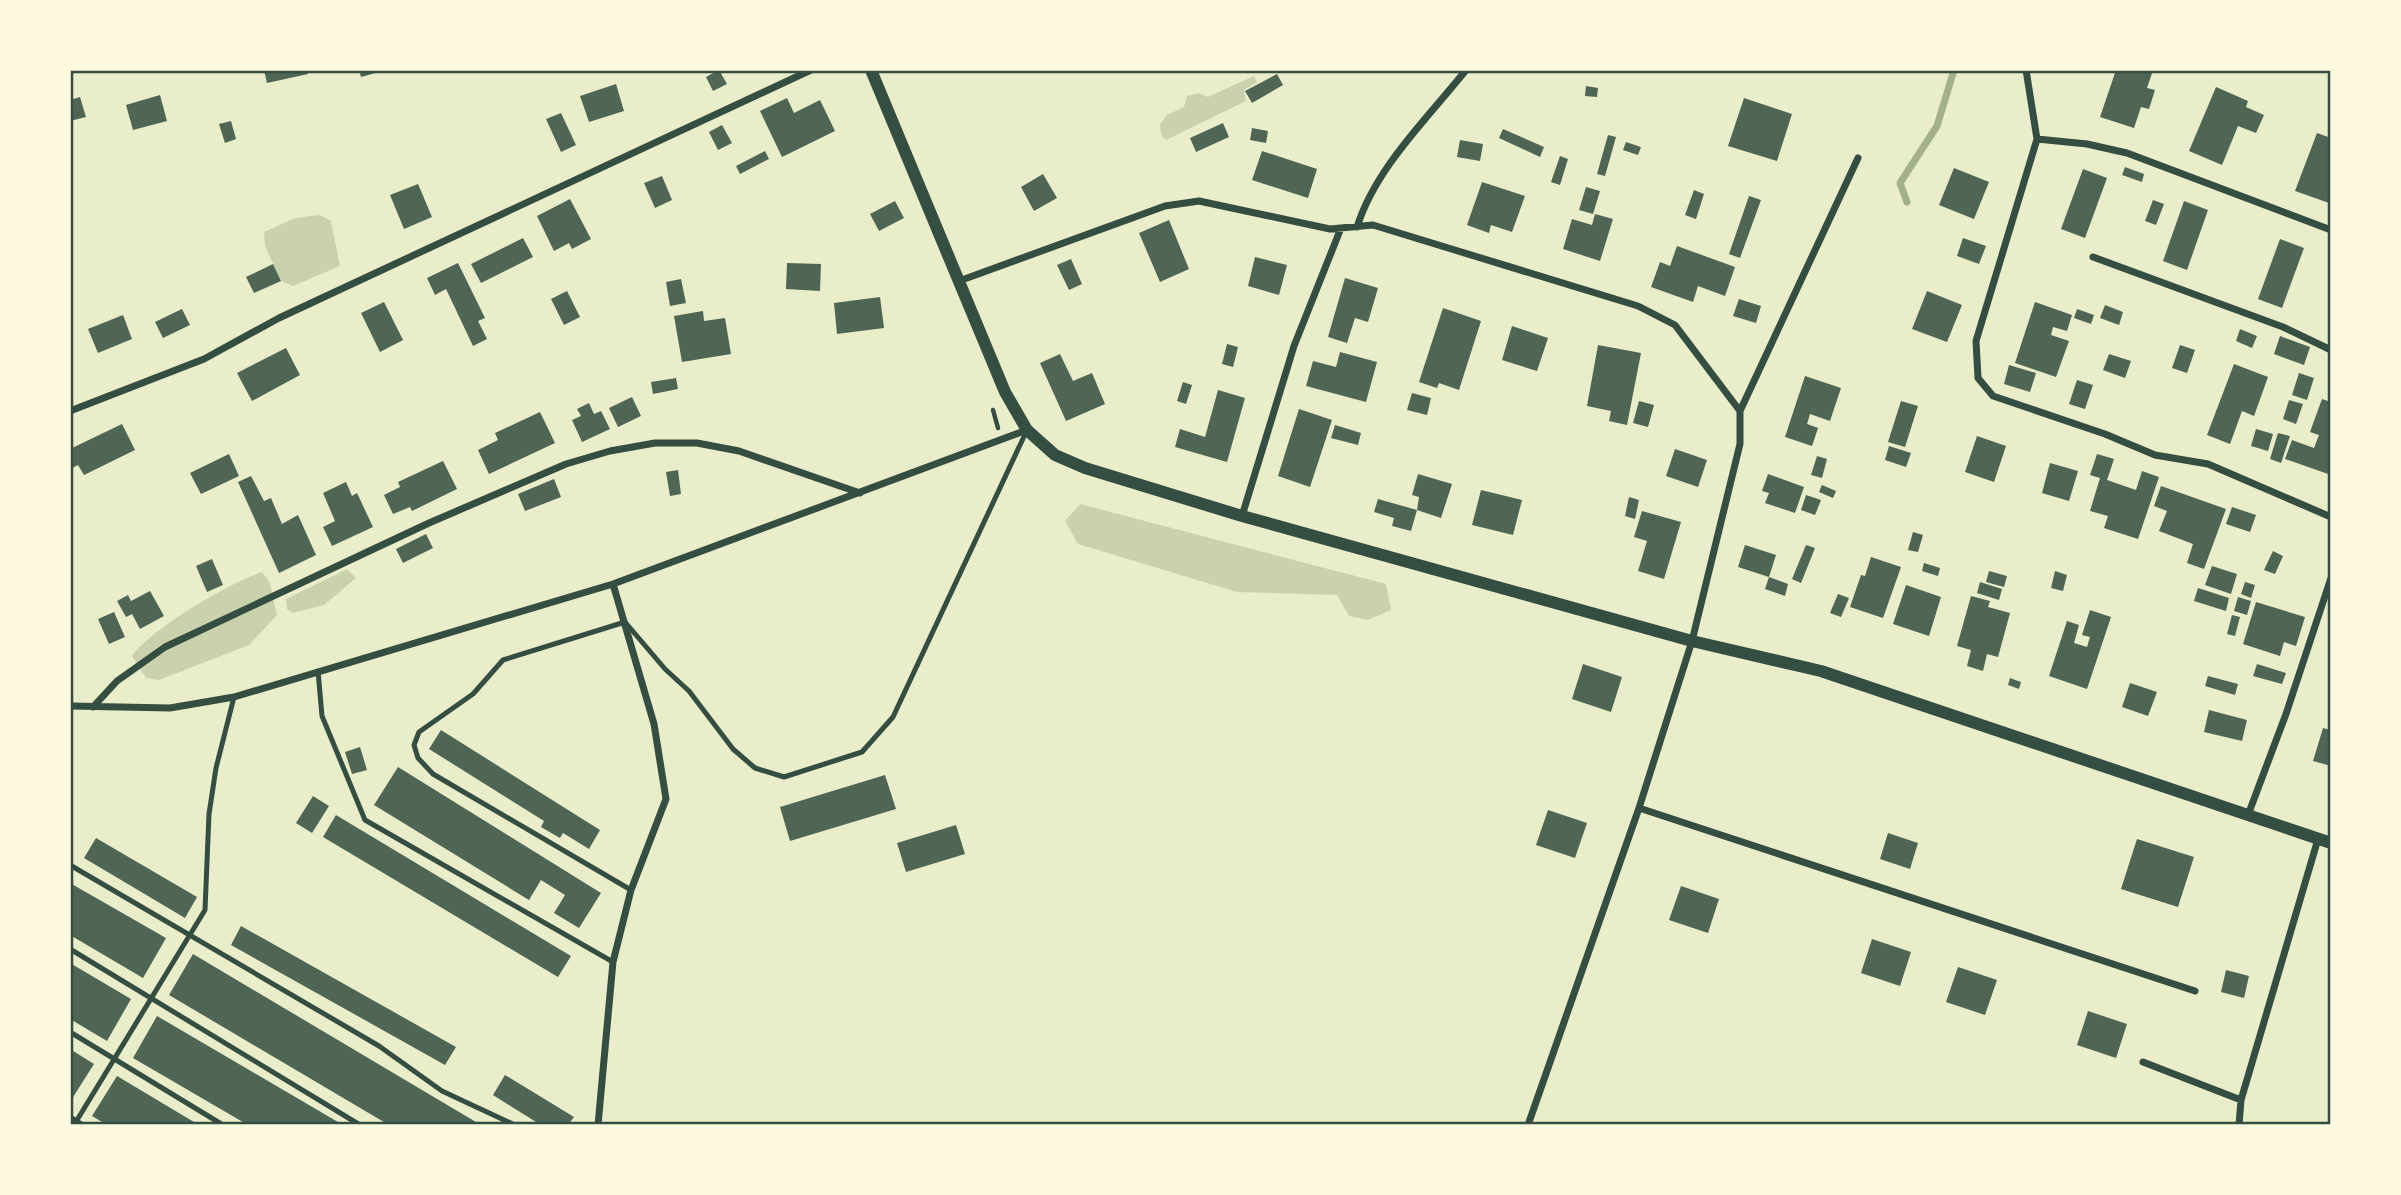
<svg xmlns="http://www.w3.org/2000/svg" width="2401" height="1195" viewBox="0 0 2401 1195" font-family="'PT Sans Narrow',sans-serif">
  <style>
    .green { fill: #cad2ad }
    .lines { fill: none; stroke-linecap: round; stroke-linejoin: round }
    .stream { stroke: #a3b18a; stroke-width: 7 }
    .building { fill: #4f6655 }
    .path { stroke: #344e41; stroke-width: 4.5 }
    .service { stroke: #344e41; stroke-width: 5 }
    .minor { stroke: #344e41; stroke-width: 7 }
    .tertiary { stroke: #344e41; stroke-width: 12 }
    .neatline { fill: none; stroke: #344e41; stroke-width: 2.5 }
  </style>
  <rect width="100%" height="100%" fill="#e9edc9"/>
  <path class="green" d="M1254 76 1257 82 1244 90 1246 101 1166 140 1161 135 1160 124 1167 115 1184 107 1187 96 1198 93 1208 97Z
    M320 215 331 221 340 266 293 286 281 281 265 246 264 232 295 218Z
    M1080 504 1386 584 1391 610 1368 620 1349 616 1337 595 1237 592 1078 544 1065 521Z
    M347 569 356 578 324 605 293 613 287 609 286 599Z
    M262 572 270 583 277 615 249 645 159 680 146 678 132 656C152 628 229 583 262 572Z"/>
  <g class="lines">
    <path class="stream" d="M1907 202 1900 183 1937 126 1954 70"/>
  </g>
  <path class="building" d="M264 70H307L308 74 267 83Z
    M359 70H383V71L361 77Z
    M719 70 727 84 713 91 706 77Z
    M2116 70H2153L2147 88 2155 90 2149 109 2141 107 2134 128 2100 117Z
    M1277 74 1283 85 1252 103 1245 91Z
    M616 84 624 111 589 122 580 96Z
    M1586 86 1598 88 1597 97 1585 96Z
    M2216 87 2248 101 2246 107 2264 115 2256 133 2238 126 2222 165 2189 151Z
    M160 95 167 121 133 130 126 105Z
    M80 97 86 117 70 121V100Z
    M787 98 794 113 820 100 835 131 782 157 760 111Z
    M1744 98 1792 114 1777 161 1728 146Z
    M561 113 576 145 561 152 546 119Z
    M231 121 236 139 225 143 219 124Z
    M1223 123 1229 137 1196 152 1190 138Z
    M722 125 732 143 718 150 709 132Z
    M1252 128 1268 131 1266 143 1250 140Z
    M1503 129 1544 147 1540 157 1499 138Z
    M2317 133 2331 138 2329 203 2295 191Z
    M1608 135 1616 137 1605 176 1597 174Z
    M1460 140 1483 144 1480 161 1457 157Z
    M1626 142 1641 147 1638 155 1623 150Z
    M765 151 769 159 740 174 736 166Z
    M1262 151 1317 169 1308 198 1252 180Z
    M1560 156 1568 159 1560 185 1551 182Z
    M2125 167 2144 174 2142 182 2122 175Z
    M1954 168 1989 182 1974 219 1939 205Z
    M2083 169 2107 178 2085 238 2061 229Z
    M1043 174 1057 198 1034 211 1021 187Z
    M662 176 672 200 655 208 644 183Z
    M1482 182 1525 196 1512 232 1491 225 1489 233 1467 225Z
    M418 184 432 217 404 229 390 195Z
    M1586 187 1600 191 1593 214 1579 210Z
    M1694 190 1704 194 1696 219 1685 215Z
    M1749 196 1761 200 1740 258 1729 254Z
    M570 199 591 239 572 249 569 243 554 251 537 216Z
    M2153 200 2164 204 2156 225 2145 221Z
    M895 201 904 218 879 231 870 214Z
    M2184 201 2208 210 2187 270 2163 261Z
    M1595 214 1613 219 1600 261 1563 249 1572 219 1592 225Z
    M1169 220 1189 269 1160 282 1139 233Z
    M523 238 533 257 481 283 471 264Z
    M1963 238 1986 246 1979 264 1957 256Z
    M2280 239 2304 248 2282 308 2258 299Z
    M1677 246 1735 267 1725 296 1698 286 1693 302 1651 287 1660 262 1670 266Z
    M1255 257 1287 265 1279 295 1248 286Z
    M1071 259 1082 284 1069 290 1057 265Z
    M458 263 485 318 478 321 487 339 473 346 446 289 435 295 427 278Z
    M787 263 821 264 820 291 786 289Z
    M273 264 281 281 254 293 246 277Z
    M1345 278 1378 288 1368 322 1355 318 1347 343 1328 337Z
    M681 279 686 303 670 306 666 282Z
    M567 291 580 317 564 325 551 299Z
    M1927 291 1962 305 1947 342 1912 329Z
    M880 297 884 328 837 334 834 303Z
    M1739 299 1761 306 1756 323 1733 316Z
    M384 302 403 340 380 352 361 313Z
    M2035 302 2072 315 2067 331 2053 327 2051 335 2069 341 2056 377 2015 363Z
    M2105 305 2123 312 2119 325 2100 318Z
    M1443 308 1481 321 1459 390 1439 383 1437 388 1419 382Z
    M182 309 190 325 163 338 155 322Z
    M2077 309 2094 315 2091 324 2074 318Z
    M703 311 704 321 725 318 731 354 682 362 674 316Z
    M123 315 132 339 98 353 88 329Z
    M1512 326 1548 338 1537 371 1502 360Z
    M2240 329 2257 336 2252 348 2236 341Z
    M2280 336 2310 347 2304 365 2274 354Z
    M1227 344 1238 347 1233 367 1222 364Z
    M1598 345 1641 353 1627 425 1609 421 1611 411 1587 406Z
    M2180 345 2195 350 2187 373 2172 368Z
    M286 348 300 375 252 401 237 373Z
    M1340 352 1377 362 1366 402 1306 386 1313 361 1336 367Z
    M1060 354 1073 381 1092 373 1105 404 1066 421 1040 363Z
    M2109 354 2131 361 2125 378 2103 370Z
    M2234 364 2268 377 2254 416 2242 411 2230 444 2207 435Z
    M2009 365 2036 373 2030 392 2004 384Z
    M2299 373 2314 378 2307 400 2292 395Z
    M1805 376 1841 388 1830 421 1810 414 1807 424 1818 428 1812 446 1785 437Z
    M676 378 678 389 653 394 651 382Z
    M2077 380 2093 385 2085 409 2069 404Z
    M1183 382 1192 385 1186 404 1177 401Z
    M1218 390 1245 398 1227 462 1175 447 1180 429 1205 437Z
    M1412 393 1431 398 1427 415 1407 410Z
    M632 397 641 416 618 427 609 408Z
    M2322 399 2331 402V475L2285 459 2292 440 2314 448 2319 435 2310 432Z
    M2289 400 2303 404 2296 424 2283 419Z
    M1639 401 1654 405 1648 427 1633 423Z
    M1901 401 1918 406 1905 447 1888 442Z
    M589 403 594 414 601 411 610 429 582 442 572 420 581 416 577 409Z
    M1299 409 1332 420 1310 487 1278 476Z
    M540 412 555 443 489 474 478 450 498 440 495 433Z
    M122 424 135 450 84 475 78 465 70 469V449Z
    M1335 425 1361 433 1358 445 1331 438Z
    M2256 429 2273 434 2268 451 2251 446Z
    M2278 433 2290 436 2281 463 2270 459Z
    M1977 436 2006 446 1994 482 1965 472Z
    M1889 446 1911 453 1906 467 1885 460Z
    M1675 449 1707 460 1698 487 1666 476Z
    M229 454 239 476 201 494 190 473Z
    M2097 454 2114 459 2107 480 2136 490 2142 471 2159 477 2138 539 2104 528 2108 516 2090 511 2100 478 2090 475Z
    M1817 456 1827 459 1822 478 1811 475Z
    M443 461 457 489 412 511 410 507 393 514 384 495 400 487 398 482Z
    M2050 463 2078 471 2069 501 2042 493Z
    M678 470 681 494 670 496 666 472Z
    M1418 474 1452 484 1441 518 1417 510 1419 497 1412 495Z
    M1768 474 1804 487 1795 513 1765 503 1769 493 1762 491Z
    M251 476 264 501 271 498 282 524 298 515 316 555 279 573 238 482Z
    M554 479 561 497 525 511 518 494Z
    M346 482 352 496 357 493 373 527 332 546 323 527 335 521 323 493Z
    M1822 485 1836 491 1833 498 1819 492Z
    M2161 486 2226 509 2204 569 2187 563 2193 544 2159 531 2167 511 2154 506Z
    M1481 490 1522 500 1513 535 1472 525Z
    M1806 495 1821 500 1815 515 1801 510Z
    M1629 497 1639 500 1635 519 1625 516Z
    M1378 499 1417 510 1411 531 1392 526 1394 518 1374 512Z
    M2232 507 2256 515 2250 532 2226 524Z
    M1642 511 1681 522 1664 579 1638 571 1647 541 1634 537Z
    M1913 532 1923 535 1918 552 1908 550Z
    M426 534 433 548 403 563 396 549Z
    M1745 545 1776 555 1769 577 1788 584 1785 596 1765 589 1769 577 1738 567Z
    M1806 545 1815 548 1801 583 1792 579Z
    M2273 551 2283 556 2275 574 2264 570Z
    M1871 557 1901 567 1883 618 1850 607 1861 575 1865 576Z
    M212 559 223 585 207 592 196 566Z
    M1924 563 1940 568 1938 576 1922 571Z
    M2212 566 2237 574 2231 594 2205 585Z
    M1989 571 2007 576 2004 587 1986 582Z
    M2055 571 2067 575 2063 591 2051 588Z
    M1980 582 2002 589 1999 600 1977 593Z
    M2245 582 2255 585 2251 598 2241 594Z
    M1906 585 1941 597 1929 636 1893 624Z
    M2198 588 2229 598 2226 611 2194 601Z
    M150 591 164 616 140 629 132 614 126 617 117 601 128 595 131 601Z
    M1838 594 1849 598 1841 617 1830 613Z
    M1971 596 1990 601 1988 607 2010 613 1998 657 1987 654 1983 671 1967 666 1971 650 1957 646Z
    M2238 597 2251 601 2247 615 2234 611Z
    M2256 602 2305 617 2296 646 2284 642 2280 656 2243 644Z
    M2090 610 2111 617 2087 689 2049 676 2067 621 2079 625 2074 643 2087 647 2090 637 2082 635Z
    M114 612 125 637 109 644 98 619Z
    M2232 615 2240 617 2235 636 2227 634Z
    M1583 664 1622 677 1611 712 1572 699Z
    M2257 664 2286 673 2282 684 2253 676Z
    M2208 676 2238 684 2235 695 2205 686Z
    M2010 678 2021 682 2019 689 2008 685Z
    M2130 683 2157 692 2148 716 2122 707Z
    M2209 710 2247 720 2242 741 2204 732Z
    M2323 728 2331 730V766L2313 761Z
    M441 730 600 830 589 849 563 833 560 838 541 827 544 821 429 749Z
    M360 747 367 770 352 774 345 752Z
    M398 767 601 893 579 928 554 913 565 895 541 880 529 900 374 805Z
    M885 775 896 809 790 841 780 807Z
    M313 796 329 806 312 833 296 823Z
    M1548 810 1587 823 1575 858 1536 845Z
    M336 815 571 956 558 977 323 837Z
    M956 825 965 854 906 872 897 843Z
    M1888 833 1918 843 1910 869 1880 859Z
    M96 838 197 897 185 918 84 858Z
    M2137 839 2194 857 2178 907 2121 889Z
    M70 883 166 938 143 978 70 935Z
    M1681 886 1719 899 1708 933 1669 920Z
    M241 926 456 1047 445 1065 231 945Z
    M1872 939 1911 952 1900 986 1861 973Z
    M193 954 481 1125H389L169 995Z
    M70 963 131 999 107 1041 70 1019Z
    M1958 967 1997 980 1985 1015 1946 1002Z
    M2226 970 2249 976 2244 998 2221 992Z
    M2088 1011 2127 1024 2116 1058 2077 1045Z
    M157 1016 343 1125H248L133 1058Z
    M70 1049 94 1064 70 1102Z
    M505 1075 574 1117 568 1125H541L493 1095Z
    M117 1076 199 1125H107L92 1116Z"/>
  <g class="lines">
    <path class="path" d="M993 410 998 428"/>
    <path class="service" d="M318 671 322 716 365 820 613 962
      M70 865 379 1046 442 1091 515 1125
      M631 890 433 774 418 758 414 745 419 732 473 694 503 660 625 622 665 669 689 691 733 749 755 768 784 777 862 752 893 717 1027 430
      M70 949 360 1125
      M70 1032 223 1125
      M70 1117 83 1125
      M74 1125 205 910 209 814 216 768 234 697"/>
    <path class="minor" d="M70 70H72
      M2026 70 2037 139 1976 341 1978 378 1993 396 2105 434 2155 455 2208 464 2331 517
      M2037 139 2087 144 2127 153 2331 230
      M1357 227C1376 167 1428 118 1466 70
      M2093 257 2283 327 2331 350
      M959 281 1165 206 1199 201 1330 229 1373 225 1638 306 1675 325 1740 411V444L1692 641 1639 808 1528 1125
      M70 411 204 359 279 318 811 70
      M1740 411 1858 158
      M1242 516 1294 346 1341 228
      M70 706 170 708 234 697 613 584 1027 430
      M93 707 117 681 165 647 429 523 566 464 610 451 655 443H697L739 451 860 493
      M1639 808 2195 991
      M2248 815 2286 714 2331 578
      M2143 1062 2241 1100
      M598 1125 613 962 631 890 666 799 654 724 613 584
      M2239 1125 2241 1100 2318 839"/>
    <path class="tertiary" d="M871 70 1005 392 1027 430 1055 455 1085 468 1242 516 1692 641 1821 671 2331 843"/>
  </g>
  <rect width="2401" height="1195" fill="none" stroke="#fefae0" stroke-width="144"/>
  <rect x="72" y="72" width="2257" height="1051" class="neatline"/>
</svg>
